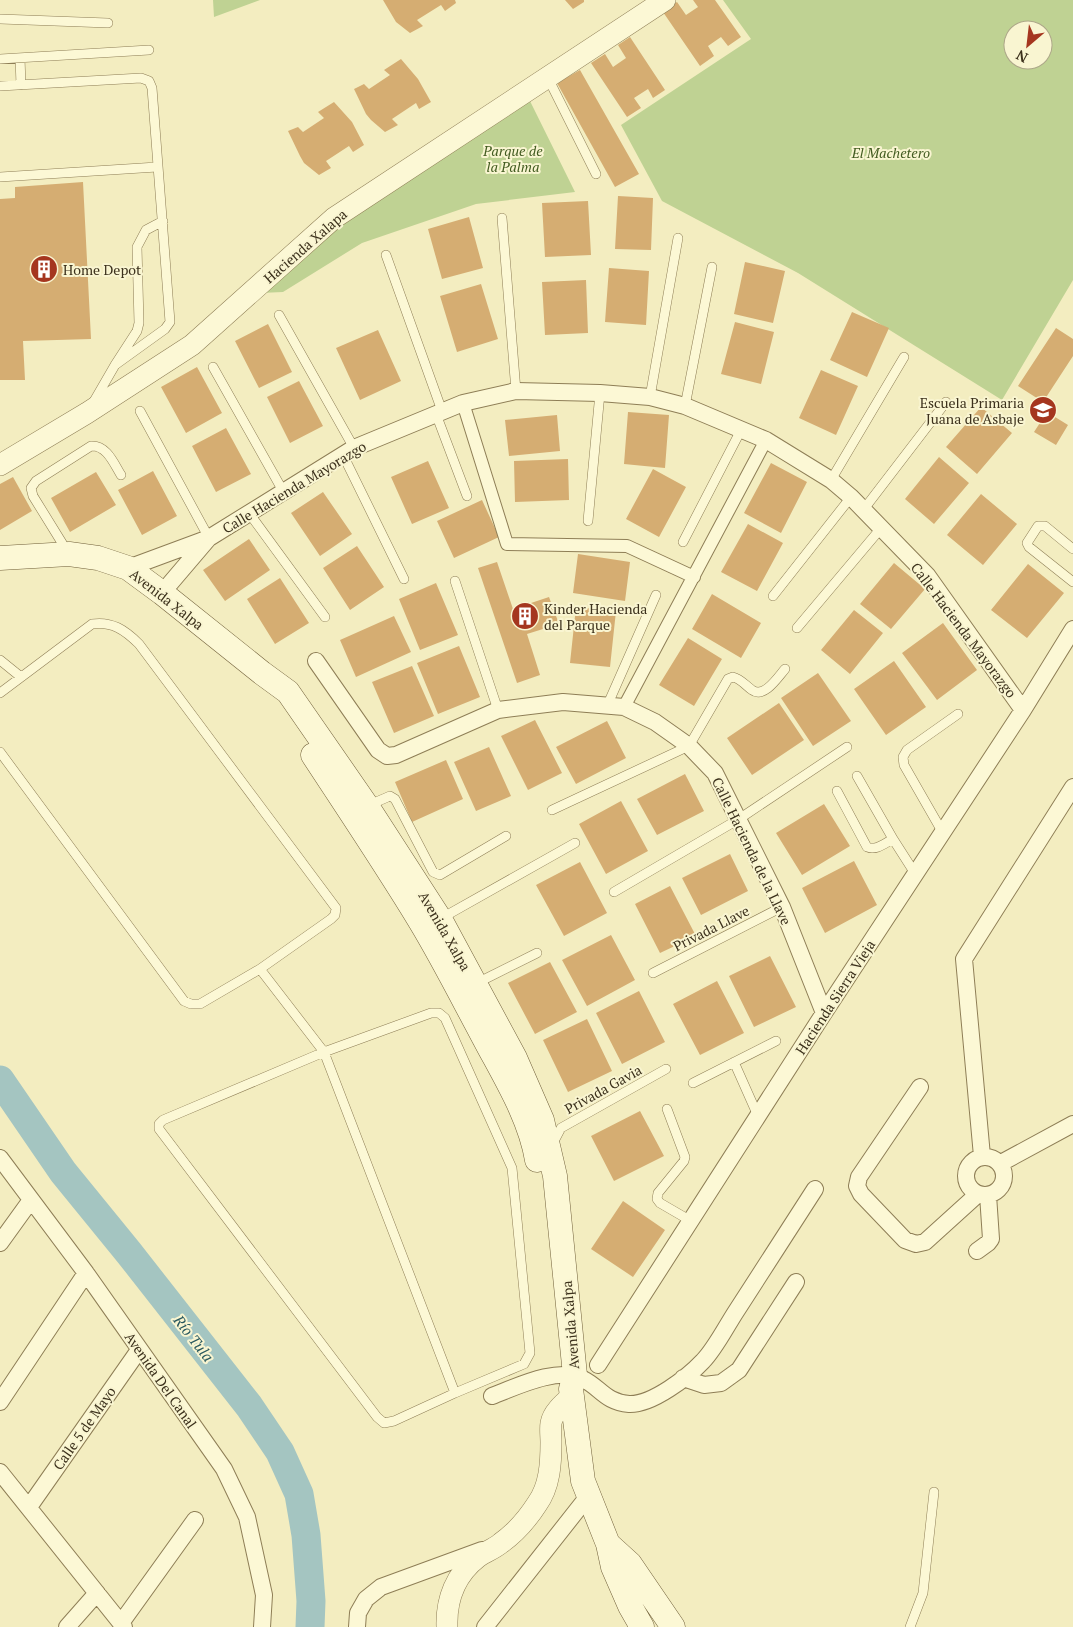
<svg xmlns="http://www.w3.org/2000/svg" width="1073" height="1627" viewBox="0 0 1073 1627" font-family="'PT Serif',serif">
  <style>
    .green { fill: #bfd293; fill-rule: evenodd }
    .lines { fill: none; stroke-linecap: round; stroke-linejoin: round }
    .river { stroke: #a4c5c1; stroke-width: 29 }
    .building { fill: #d5ad72 }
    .service-casing { stroke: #8e7e56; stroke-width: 10 }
    .pedestrian-casing { stroke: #8e7e56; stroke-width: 14 }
    .minor-casing { stroke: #8e7e56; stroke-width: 18 }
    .tertiary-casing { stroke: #8e7e56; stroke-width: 22 }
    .secondary-casing { stroke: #705f39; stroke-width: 25 }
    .service { stroke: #fcf8d5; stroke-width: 9 }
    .pedestrian { stroke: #fcf8d5; stroke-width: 12 }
    .minor { stroke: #fcf8d5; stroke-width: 16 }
    .tertiary { stroke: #fcf8d5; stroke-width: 21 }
    .secondary { stroke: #fcf8d5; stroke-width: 24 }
    .labels { text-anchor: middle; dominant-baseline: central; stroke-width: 4; stroke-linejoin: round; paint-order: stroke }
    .park-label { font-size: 14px; font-style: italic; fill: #425b20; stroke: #f9f5d1 }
    .street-label { font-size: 14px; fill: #3c311c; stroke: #f9f5d1 }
    .poi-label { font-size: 14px; fill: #3c311c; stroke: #f9f5d1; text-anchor: start }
    .water-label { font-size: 15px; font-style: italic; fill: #29585e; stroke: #f9f5d1 }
  </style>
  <rect width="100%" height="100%" fill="#f3edc0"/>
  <path class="green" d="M213 0H260L214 17Z
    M723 0H1073V280L1002 400 798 273 662 201 621 125 751 39ZM1013 30H1043V60H1013Z
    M529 99 575 192 476 204 362 243 283 292 260 293 348 217Z"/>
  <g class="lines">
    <path class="river" d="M0 1080 63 1172 129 1253 249 1406 280 1452 299 1494 306 1535 311 1601 310 1627"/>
  </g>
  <path class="building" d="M383 0H455L456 3 445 11 441 5 417 20 423 26 410 33 396 22Z
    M565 0H584V2L573 9Z
    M693 0H715L741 37 728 46 721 37 708 46 714 56 700 66 663 12 677 2 686 15 698 7Z
    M630 37 665 90 653 98 648 89 634 98 641 108 627 117 591 63 605 54 613 67 626 58 618 45Z
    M401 59 418 79 431 102 419 109 416 103 392 119 398 125 385 132 371 120 366 114 354 89 364 84 369 89 390 75 384 70Z
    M580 70 639 174 615 187 557 83Z
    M334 102 352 122 364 145 353 152 349 146 326 161 331 168 319 175 304 163 300 156 288 131 298 127 303 132 324 118 318 112Z
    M83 182 91 339 23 341 25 380H0V199L15 198V187Z
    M618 196 653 198 651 250 615 249Z
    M588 201 591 255 545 257 542 203Z
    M469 217 483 268 442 279 428 229Z
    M745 262 785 271 773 323 734 314Z
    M609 268 649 271 646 325 605 322Z
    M586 280 588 333 545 335 542 282Z
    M481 284 498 339 457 352 440 296Z
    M852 312 889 328 867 377 830 360Z
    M735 322 774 332 761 384 721 374Z
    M268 324 292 372 259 388 235 341Z
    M1056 328 1073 339V356L1043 402 1018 386Z
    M378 330 401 381 360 400 336 348Z
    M197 367 222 413 186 433 161 387Z
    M821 370 858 386 836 435 799 418Z
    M299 381 323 426 290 443 267 397Z
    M981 407 1012 433 977 474 946 447Z
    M628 412 669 415 665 468 624 464Z
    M1047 412 1068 425 1056 445 1034 432Z
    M557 415 560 451 509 456 505 420Z
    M226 428 251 474 216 492 192 446Z
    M939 457 969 483 934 524 905 499Z
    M568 459 569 500 515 502 514 461Z
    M428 461 449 508 412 524 391 477Z
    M771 463 807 482 781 533 744 513Z
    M653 469 686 487 659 537 626 519Z
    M153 471 177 516 142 535 118 490Z
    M96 472 116 505 70 532 51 498Z
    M13 477 32 511 0 530V484Z
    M323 492 352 534 320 556 291 513Z
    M981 494 1017 524 983 565 947 535Z
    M482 500 499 537 454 558 437 521Z
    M748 524 783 543 757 591 721 572Z
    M249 539 270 570 225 601 203 570Z
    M357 546 384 587 350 610 323 568Z
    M578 554 630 562 625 601 573 593Z
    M497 562 513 609 549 597 559 624 527 634 540 675 517 683 478 568Z
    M894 563 925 589 891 629 860 604Z
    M1028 564 1064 593 1027 638 991 610Z
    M280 578 309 623 275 644 247 599Z
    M436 583 458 635 420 650 399 599Z
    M712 594 761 623 741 658 692 629Z
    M576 607 616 611 610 667 570 663Z
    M854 610 883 633 850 674 821 650Z
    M394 616 411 652 356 677 340 640Z
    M943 623 977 670 937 700 902 653Z
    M688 638 722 659 694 706 659 685Z
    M459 646 480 697 438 714 417 663Z
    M894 661 926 707 886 735 854 689Z
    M412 666 434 716 394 733 372 682Z
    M818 673 851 721 813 746 781 698Z
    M779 703 804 740 752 775 727 738Z
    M535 720 562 773 528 790 501 736Z
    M607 721 626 758 576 784 556 747Z
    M489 747 511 796 476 811 454 762Z
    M446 760 463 799 412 822 395 782Z
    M685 774 704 811 657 835 637 799Z
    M621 801 648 851 606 874 579 824Z
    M824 804 850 846 802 875 776 833Z
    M730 854 748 891 701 915 682 878Z
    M854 861 877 905 825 933 802 888Z
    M580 862 607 913 564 936 536 885Z
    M670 886 696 936 660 953 635 904Z
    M611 935 635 980 587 1006 562 960Z
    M770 956 796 1007 754 1027 729 976Z
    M550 962 577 1012 535 1034 508 983Z
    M717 981 744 1033 700 1055 673 1004Z
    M639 991 665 1042 622 1064 596 1013Z
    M587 1019 612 1071 568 1092 543 1040Z
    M640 1111 664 1156 614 1181 591 1136Z
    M623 1201 665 1230 633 1277 591 1249Z"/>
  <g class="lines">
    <g class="service-casing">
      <path id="service" d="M0 19 108 23
        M20 58 21 85
        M0 59 149 50
        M548 78 596 174
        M0 86 141 78 149 81 152 88 170 322 165 329 115 365
        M0 177 157 167
        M502 218 516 391
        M386 255 442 411
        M279 315 354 448
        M213 367 283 491
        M650 397 678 238
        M93 403 115 365 137 331 139 323 137 247 146 230 163 221
        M685 406 712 267
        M140 411 209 538
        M436 414 467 496
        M343 455 404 579
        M831 480 904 357
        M864 509 946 402
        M249 513 325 617
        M588 521 600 393
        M683 542 741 430
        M1073 549 1045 526H1038L1027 543 1029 547 1073 582
        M67 551 33 496 31 488 36 481 91 446C107 445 114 464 121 475
        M455 581 498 710
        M773 596 851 497
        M797 628 882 527
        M0 660 21 677
        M0 693 92 624C112 621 125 630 139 644L336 908 335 915 331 919 260 969
        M607 706 656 595
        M0 752 184 1001 191 1004H200L260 969 324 1052 455 1393 394 1421 384 1423 377 1417 159 1129V1124L163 1120 324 1052 431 1013H439L445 1018 512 1168 530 1353 524 1364 455 1393
        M837 791 867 847C876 851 885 843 893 839L857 776
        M367 806 390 796 395 799 433 872 440 875 506 836
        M552 810 689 746 728 679 733 677C741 679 745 685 752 690 764 699 778 677 785 669
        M943 833 904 765 903 757 907 750 958 714
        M893 839 916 875
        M614 892 739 819 847 747
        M440 919 575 843
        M653 973 782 907
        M475 984 537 953
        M734 1062 758 1116
        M693 1083 776 1041
        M667 1109 685 1157 684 1161 658 1193 657 1199 660 1203 691 1221
        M552 1145 561 1128 666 1069
        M910 1627 923 1593 934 1492"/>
    </g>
    <g class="pedestrian-casing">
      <path id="pedestrian" d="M463 403 507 544 627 546 694 577
        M624 707 766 440"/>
    </g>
    <g class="minor-casing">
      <path id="minor" d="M128 568 209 538 354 448 463 403 516 391 600 393 650 397 685 406 766 440 831 480 851 497 927 575 1023 710
        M162 593 208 539
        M316 661 378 750 387 756 396 755 498 710 563 702 624 707 655 722 689 746 715 773 782 907 824 1013
        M920 1087 859 1177 857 1186 861 1194 905 1240 916 1244 925 1242 978 1194
        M982 1156 964 959 1073 787
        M966 1176a19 19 0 1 1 38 0a19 19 0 1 1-38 0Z
        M0 1158 86 1273 224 1469 247 1517 264 1595 262 1627
        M1001 1163 1073 1124
        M0 1243 31 1200
        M977 1251 988 1243 991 1239 988 1195
        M598 1365 824 1013 1023 710 1073 629
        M683 1378 704 1385 721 1383 739 1370 796 1282
        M492 1396C516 1387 558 1366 583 1379 601 1388 605 1402 629 1404 652 1405 688 1377 703 1361 715 1349 727 1325 737 1310 763 1270 789 1229 815 1189
        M0 1402 86 1273
        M0 1472 124 1627
        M29 1507 139 1350
        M121 1623 195 1520
        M67 1627 97 1593
        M357 1627 358 1613 366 1599 381 1587 482 1550
        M485 1627 589 1495"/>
    </g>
    <g class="tertiary-casing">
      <path id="tertiary" d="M0 465 87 413 192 345 334 218 665 0
        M447 1627C446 1599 456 1574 478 1557 485 1552 494 1549 501 1543 515 1533 528 1518 537 1504 550 1486 551 1463 551 1442 551 1436 550 1429 551 1423 553 1412 564 1403 572 1396"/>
    </g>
    <g class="secondary-casing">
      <path id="secondary" d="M0 558 69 554 98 558 128 568 162 593 262 673 288 692 367 806 440 919 515 1058 542 1120 555 1176 575 1375 571 1389 583 1481 608 1544 613 1567 630 1606 642 1627
        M313 755C349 810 386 865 420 921 443 959 463 999 484 1038 504 1076 530 1117 537 1160
        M608 1544 630 1564 673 1627"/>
    </g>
    <use href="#service" class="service"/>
    <use href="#pedestrian" class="pedestrian"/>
    <use href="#minor" class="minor"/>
    <use href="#tertiary" class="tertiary"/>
    <use href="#secondary" class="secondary"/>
  </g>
  <defs>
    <g id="building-disc" transform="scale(1.4375)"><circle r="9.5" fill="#a5361f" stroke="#f9f5d1"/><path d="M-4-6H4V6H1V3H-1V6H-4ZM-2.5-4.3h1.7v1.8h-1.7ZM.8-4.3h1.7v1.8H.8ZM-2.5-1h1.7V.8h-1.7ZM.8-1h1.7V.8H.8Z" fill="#fff"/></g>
    <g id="school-disc" transform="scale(1.4375)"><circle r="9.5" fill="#a5361f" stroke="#f9f5d1"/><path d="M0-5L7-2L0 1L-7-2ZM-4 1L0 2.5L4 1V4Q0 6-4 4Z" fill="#fff"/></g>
  </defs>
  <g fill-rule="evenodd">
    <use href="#building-disc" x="44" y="269"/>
    <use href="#school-disc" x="1043" y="410"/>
    <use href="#building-disc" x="525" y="616"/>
  </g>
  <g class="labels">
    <g class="park-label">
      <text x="513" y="150">Parque de<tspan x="513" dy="16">la Palma</tspan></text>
      <text x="891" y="152">El Machetero</text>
    </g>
    <g class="street-label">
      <text transform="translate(305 246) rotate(-41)">Hacienda Xalapa</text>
      <text transform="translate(294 487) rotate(-31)">Calle Hacienda Mayorazgo</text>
      <text transform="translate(167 599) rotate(38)">Avenida Xalpa</text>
      <text transform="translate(964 630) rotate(53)">Calle Hacienda Mayorazgo</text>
      <text transform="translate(752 851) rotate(64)">Calle Hacienda de la Llave</text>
      <text transform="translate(711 928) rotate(-27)">Privada Llave</text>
      <text transform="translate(445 931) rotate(60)">Avenida Xalpa</text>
      <text transform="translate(835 997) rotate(-57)">Hacienda Sierra Vieja</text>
      <text transform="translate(603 1089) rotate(-29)">Privada Gavia</text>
      <text transform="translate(570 1325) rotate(-95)">Avenida Xalpa</text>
      <text transform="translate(161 1380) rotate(55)">Avenida Del Canal</text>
      <text transform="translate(84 1428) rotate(-55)">Calle 5 de Mayo</text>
    </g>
    <g class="poi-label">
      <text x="63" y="269">Home Depot</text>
      <text x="1024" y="402" text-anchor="end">Escuela Primaria<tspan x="1024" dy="16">Juana de Asbaje</tspan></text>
      <text x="544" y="608">Kinder Hacienda<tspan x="544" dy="16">del Parque</tspan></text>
    </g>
    <g class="water-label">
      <text transform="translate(194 1338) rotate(52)">Río Tula</text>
    </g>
  </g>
  <g transform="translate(1028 45) rotate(208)"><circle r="24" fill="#f9f5d1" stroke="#ada789"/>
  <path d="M0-4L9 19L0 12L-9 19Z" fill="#a5361f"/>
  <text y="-8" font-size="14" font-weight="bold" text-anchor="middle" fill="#3c311c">N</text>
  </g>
</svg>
